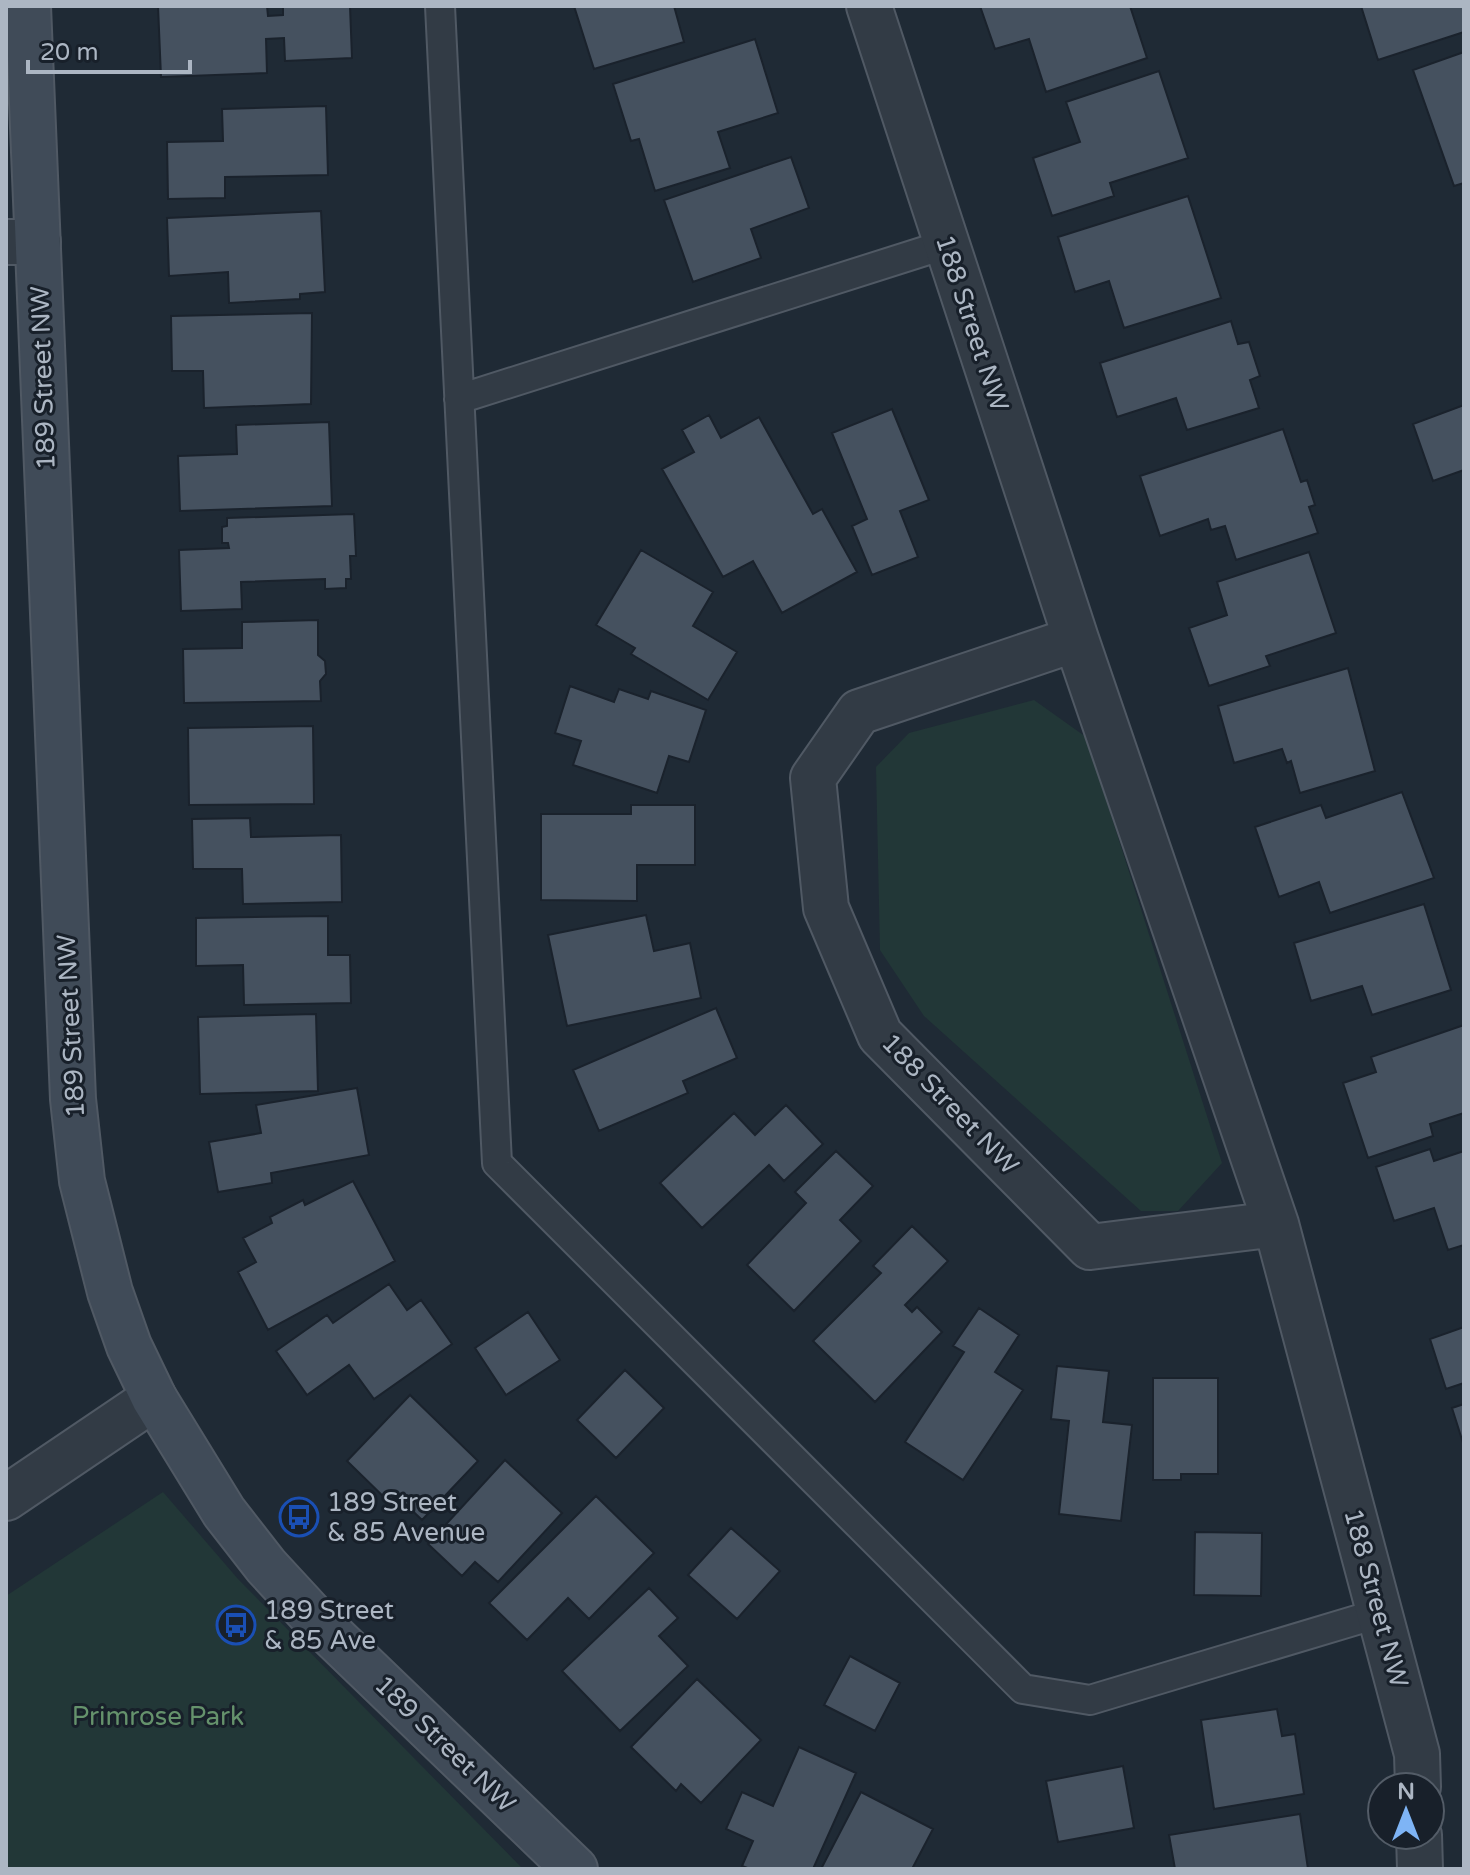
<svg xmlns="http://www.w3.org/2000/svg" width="1470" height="1875" viewBox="0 0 1470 1875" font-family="'Varela Round',sans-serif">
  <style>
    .green { fill: #223737 }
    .building { fill: #45515f; stroke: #1a222c; stroke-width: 2 }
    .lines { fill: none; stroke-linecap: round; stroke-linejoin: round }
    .lane-casing { stroke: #505964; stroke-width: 32 }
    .street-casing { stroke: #505964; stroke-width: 48 }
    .secondary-casing { stroke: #505964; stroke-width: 48 }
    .lane { stroke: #323b45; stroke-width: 28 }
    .street { stroke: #323b45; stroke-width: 44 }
    .secondary { stroke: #404b58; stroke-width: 44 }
    .labels { text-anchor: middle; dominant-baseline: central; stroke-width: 6; stroke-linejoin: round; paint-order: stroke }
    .street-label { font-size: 26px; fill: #acb6c3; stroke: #18202a }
    .poi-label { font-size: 26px; fill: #acb6c3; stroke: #18202a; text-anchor: start }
    .park-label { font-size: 26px; fill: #65926c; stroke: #18202a }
  </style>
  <rect width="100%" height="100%" fill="#1f2a35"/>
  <path class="green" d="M1034 700 1086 737 1222 1163 1178 1211H1141L924 1016 880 950 876 767 909 733Z
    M163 1492 238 1579 523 1869H6V1596Z"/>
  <path class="building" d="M158 6H267L268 16 283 15V6H350L352 58 285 61 284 38 266 39 267 73 161 77Z
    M574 6H674L684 42 594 69Z
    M980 6H1130L1147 58 1046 92 1029 39 995 49Z
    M1361 6H1464V32L1378 60Z
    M755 39 778 113 718 132 730 168 655 191 639 139 631 141 613 84Z
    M1464 52V183L1454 186 1413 70Z
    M1159 71 1188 158 1110 183 1114 196 1052 216 1033 158 1080 142 1066 102Z
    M326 106 328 175 225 177V198L168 199 167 142 223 141 222 109Z
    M791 157 809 208 751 229 761 258 693 282 664 200Z
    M1188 196 1221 298 1124 328 1109 281 1075 292 1058 237Z
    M321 211 325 292 300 294V299L229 303 228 272 169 276 167 218Z
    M312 313 311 404 204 408 203 371H172L171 316Z
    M1231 321 1238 344 1249 342 1260 376 1250 380 1259 408 1187 430 1176 398 1117 417 1100 363Z
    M1464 405V470L1433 481 1413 424Z
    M892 409 929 500 900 511 918 557 872 575 852 526 867 519 832 433Z
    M709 415 721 438 759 417 813 514 822 509 857 572 782 613 753 561 723 577 662 469 694 452 682 430Z
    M329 422 332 506 180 511 178 456 237 454 236 425Z
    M1283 429 1301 482 1307 480 1315 505 1309 507 1318 533 1236 560 1225 526 1211 530 1208 519 1160 536 1140 476Z
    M354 514 356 556H350L351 579H346V588L325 589V579L241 582 242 609 181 611 179 550 229 548 228 543H222V527L227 526V518Z
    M641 550 713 592 693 626 737 652 708 700 631 654 635 648 596 625Z
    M1309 552 1336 633 1266 656 1270 666 1209 686 1189 628 1227 615 1217 582Z
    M318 620V655L325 661 326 674 320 681 321 701 184 703 183 649 242 648V622Z
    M1348 668 1375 771 1300 793 1291 761 1287 763 1282 749 1234 763 1218 706Z
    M570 686 614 702 619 689 648 699 651 691 706 710 689 762 669 756 657 793 573 765 581 741 555 733Z
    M313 726 314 804 189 805 188 728Z
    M1402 792 1434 878 1330 913 1319 882 1279 897 1255 827 1321 805 1326 818Z
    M631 805H695V865H637V901L541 900V814H631Z
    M250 818 251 837 341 835 342 902 243 904 242 869H193L192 819Z
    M1424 904 1451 990 1372 1015 1362 986 1311 1001 1294 943Z
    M646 915 654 951 690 943 701 998 567 1026 548 935Z
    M328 916V955H350L351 1003 244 1005 243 965 196 966V918Z
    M716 1008 737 1058 683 1081 688 1093 599 1131 573 1070Z
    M316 1014 318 1091 200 1094 198 1017Z
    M1464 1025V1113L1430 1124 1433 1136 1368 1158 1343 1083 1376 1072 1371 1057Z
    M357 1088 369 1155 271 1173 272 1183 218 1192 209 1142 261 1133 256 1105Z
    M786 1105 823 1144 784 1181 769 1165 702 1228 660 1183 734 1113 755 1135Z
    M1430 1149 1434 1161 1464 1151V1245L1448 1250 1434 1208 1394 1221 1376 1167Z
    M836 1151 873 1186 840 1220 861 1241 794 1311 747 1265 806 1203 795 1192Z
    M353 1181 395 1261 268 1330 238 1272 256 1262 243 1238 272 1223 270 1217 303 1200 305 1205Z
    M912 1226 948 1261 905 1305 912 1312 917 1307 942 1332 875 1402 813 1341 881 1273 873 1266Z
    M389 1284 407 1310 421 1300 452 1344 374 1399 349 1365 307 1395 276 1351 327 1315 333 1323Z
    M979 1308 1019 1335 995 1372 1023 1390 963 1480 905 1442 964 1352 953 1346Z
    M528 1312 560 1360 506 1395 475 1348Z
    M1464 1327V1383L1446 1389 1430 1339Z
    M1057 1366 1109 1371 1103 1422 1132 1425 1121 1521 1059 1514 1069 1421 1051 1419Z
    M625 1370 664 1408 616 1458 577 1420Z
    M1153 1378H1218V1474H1181V1480H1153Z
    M410 1395 478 1461 422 1520 396 1495 389 1502 347 1461Z
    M1464 1404V1446L1452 1408Z
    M505 1460 562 1513 498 1582 475 1562 462 1576 428 1544Z
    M596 1496 654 1553 589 1619 568 1598 527 1640 489 1603Z
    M731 1528 780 1571 737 1619 688 1575Z
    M1195 1532 1262 1533 1261 1596 1194 1595Z
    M649 1588 678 1618 659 1636 688 1666 620 1731 562 1671Z
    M850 1656 900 1683 875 1731 824 1705Z
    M697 1679 761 1740 701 1803 681 1784 676 1791 631 1747Z
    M1277 1709 1282 1736 1295 1734 1304 1794 1214 1809 1201 1720Z
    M799 1747 856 1773 813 1869H750L742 1866 753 1841 726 1829 742 1792 773 1806Z
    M1123 1766 1134 1828 1058 1842 1046 1781Z
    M861 1792 933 1829 912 1869H821Z
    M1300 1814 1308 1869H1175L1169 1835Z"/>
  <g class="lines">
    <g class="lane-casing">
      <path id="lane" d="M440 6 497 1163 1023 1689 1090 1700 1380 1613
        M459 399 947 244"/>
    </g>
    <g class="street-casing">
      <path id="street" d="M869 6 1076 639 1276 1224 1417 1754 1418 1787
        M6 242H38
        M1076 639 859 712 813 778 826 908 880 1035 1090 1247 1276 1224
        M6 1498 154 1398
        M1419 1835 1420 1869"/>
    </g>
    <g class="secondary-casing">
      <path id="secondary" d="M28 6 73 1099 82 1181 110 1292 129 1346 154 1398 224 1512 266 1566 314 1618 575 1869"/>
    </g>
    <use href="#lane" class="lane"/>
    <use href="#street" class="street"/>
    <use href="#secondary" class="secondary"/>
  </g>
  <defs>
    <g id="bus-ring" transform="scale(2)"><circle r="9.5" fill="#18202a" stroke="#1a4fb4" stroke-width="1.5"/><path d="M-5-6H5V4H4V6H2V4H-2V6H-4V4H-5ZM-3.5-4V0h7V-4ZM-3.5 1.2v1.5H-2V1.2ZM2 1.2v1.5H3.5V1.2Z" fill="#1a4fb4"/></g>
  </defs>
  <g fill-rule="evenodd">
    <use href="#bus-ring" x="299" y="1517"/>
    <use href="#bus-ring" x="236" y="1625"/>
  </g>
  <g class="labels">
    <g class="street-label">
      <text transform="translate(972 323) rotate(72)">188 Street NW</text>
      <text transform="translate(43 378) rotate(-92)">189 Street NW</text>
      <text transform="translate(71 1026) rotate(-93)">189 Street NW</text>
      <text transform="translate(950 1104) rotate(46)">188 Street NW</text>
      <text transform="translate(1376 1598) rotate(75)">188 Street NW</text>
      <text transform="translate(445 1744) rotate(44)">189 Street NW</text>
    </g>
    <g class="poi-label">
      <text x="327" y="1502">189 Street<tspan x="327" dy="30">&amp; 85 Avenue</tspan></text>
      <text x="264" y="1610">189 Street<tspan x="264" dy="30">&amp; 85 Ave</tspan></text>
    </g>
    <g class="park-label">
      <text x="158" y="1716">Primrose Park</text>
    </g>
  </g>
  <rect width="1470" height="1875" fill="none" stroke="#acb6c3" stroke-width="16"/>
  <g transform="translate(1406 1811)"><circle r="38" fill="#18202a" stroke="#535c67" stroke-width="2"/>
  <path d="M0-6L14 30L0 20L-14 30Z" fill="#7eb4f5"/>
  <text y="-12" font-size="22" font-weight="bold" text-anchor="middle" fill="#acb6c3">N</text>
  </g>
  <path d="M28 60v12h162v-12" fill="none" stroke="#acb6c3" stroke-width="4"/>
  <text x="40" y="60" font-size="24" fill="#acb6c3" stroke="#18202a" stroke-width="6" paint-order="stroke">20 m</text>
</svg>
